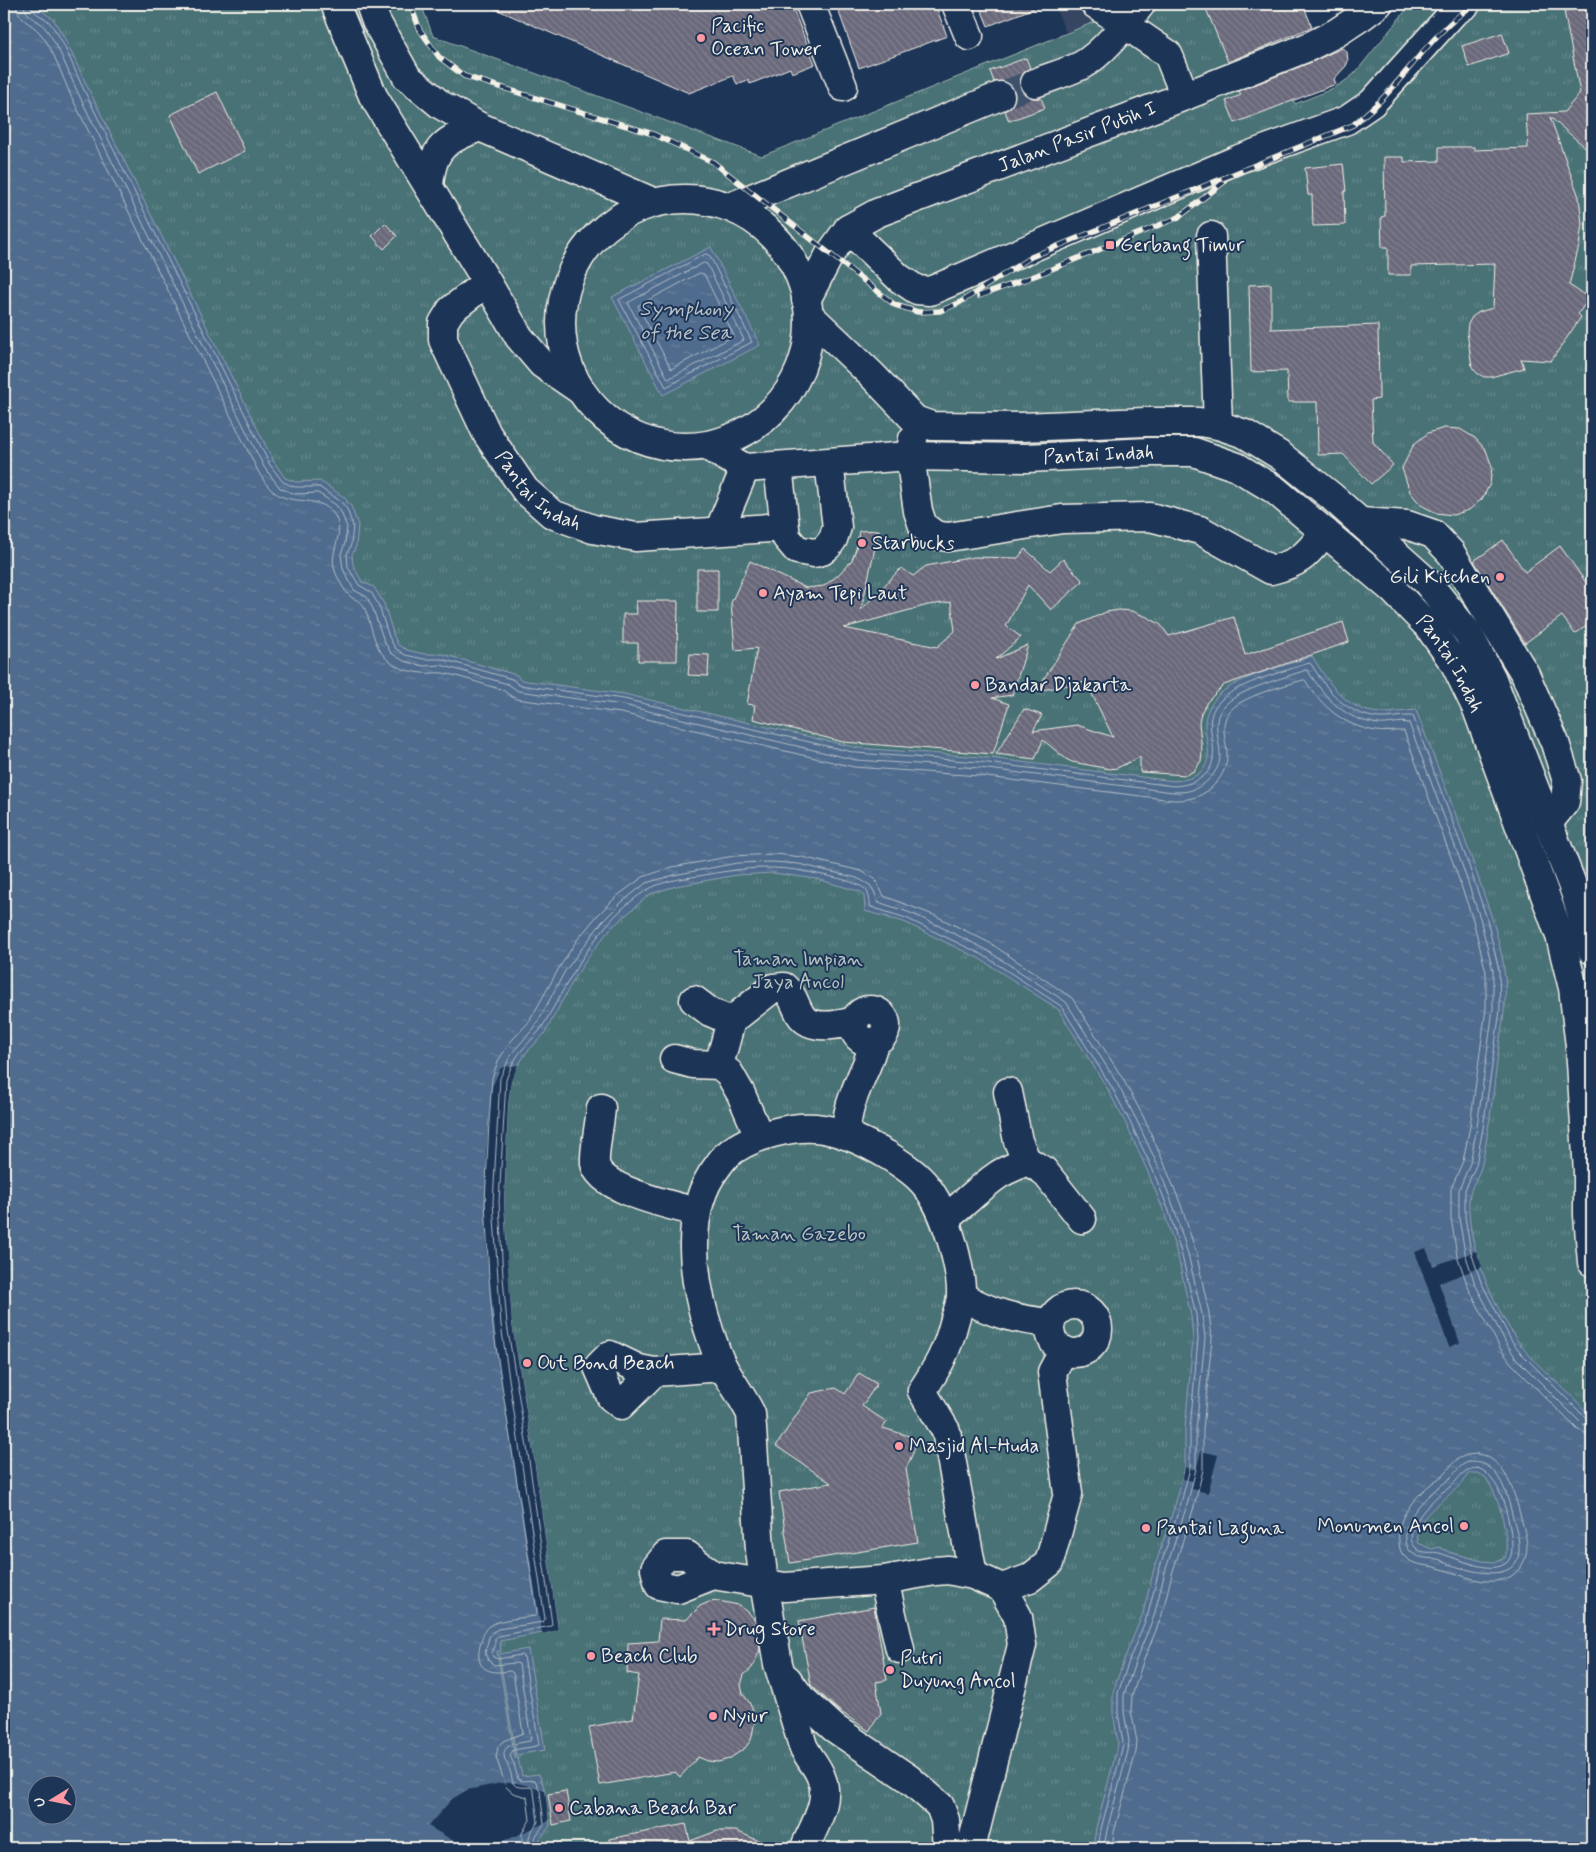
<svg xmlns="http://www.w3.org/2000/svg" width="1596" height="1852" viewBox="0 0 1596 1852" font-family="Mynerve,sans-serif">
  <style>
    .built { fill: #344562 }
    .park { fill: url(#park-tufts); stroke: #9eb2af; fill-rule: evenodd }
    .water { fill: url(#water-ripples); stroke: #91a1b2; fill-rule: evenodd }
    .pier { fill: #1d3557 }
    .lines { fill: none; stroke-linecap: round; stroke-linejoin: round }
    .shore { stroke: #b2bcc4; stroke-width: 1 }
    .building { fill: url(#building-back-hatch); stroke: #f4f1e8; fill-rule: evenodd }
    .minor-tunnel { stroke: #3d516d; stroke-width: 28; stroke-dasharray: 28 14; stroke-linecap: butt }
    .minor-casing { stroke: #f4f1e8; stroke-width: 31 }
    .minor { stroke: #1d3557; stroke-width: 28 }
    .rail-casing { stroke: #f4f1e8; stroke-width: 5.5 }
    .rail { stroke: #1d3557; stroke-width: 4; stroke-dasharray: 11; stroke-linecap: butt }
    .poi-dot { fill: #ff9aa2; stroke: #1d3557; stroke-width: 2 }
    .labels { text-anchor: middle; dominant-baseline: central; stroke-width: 4; stroke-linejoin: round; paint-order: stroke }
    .poi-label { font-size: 20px; fill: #f4f1e8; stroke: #1d3557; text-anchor: start }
    .street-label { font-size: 20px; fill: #f4f1e8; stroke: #1d3557 }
    .park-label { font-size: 20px; fill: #b8c5c0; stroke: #1d3557 }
    .water-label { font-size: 21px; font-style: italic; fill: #bac2c8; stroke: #1d3557 }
  </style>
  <defs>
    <pattern id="park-tufts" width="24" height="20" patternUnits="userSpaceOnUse" patternTransform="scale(1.25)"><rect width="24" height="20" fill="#497276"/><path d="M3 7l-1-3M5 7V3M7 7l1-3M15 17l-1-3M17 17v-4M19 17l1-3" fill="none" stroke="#64878a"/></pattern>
    <pattern id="water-ripples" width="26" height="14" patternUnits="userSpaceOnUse" patternTransform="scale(1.25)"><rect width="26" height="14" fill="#4f6c8e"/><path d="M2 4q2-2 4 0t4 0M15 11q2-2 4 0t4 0" fill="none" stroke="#69819e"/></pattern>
    <pattern id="building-back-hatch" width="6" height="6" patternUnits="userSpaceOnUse" patternTransform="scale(1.25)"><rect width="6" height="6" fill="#6a697b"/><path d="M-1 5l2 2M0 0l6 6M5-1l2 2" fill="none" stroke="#807f8e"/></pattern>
  </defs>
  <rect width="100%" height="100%" fill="#1d3557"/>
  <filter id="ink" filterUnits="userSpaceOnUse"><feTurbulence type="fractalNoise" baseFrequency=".02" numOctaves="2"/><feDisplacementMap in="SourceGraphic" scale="10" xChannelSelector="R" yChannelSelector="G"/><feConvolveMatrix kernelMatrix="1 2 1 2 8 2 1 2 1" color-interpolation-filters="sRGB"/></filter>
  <g filter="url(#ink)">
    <path class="built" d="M1054 4H1139L1066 33Z"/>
    <path class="park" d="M4 4H421L433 36 762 156 1139 4H1255L1295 104C1316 95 1338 89 1355 73L1411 4H1592V1848H4ZM38 1784H68V1814H38Z"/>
    <path class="water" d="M4 4H33L54 20 65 39 88 88 274 462 285 478 296 482 320 481 344 497 351 506 358 525 356 546 352 555 353 565 362 582 374 587 384 604 394 636 398 645 407 650 424 654H442L517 675 520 680 624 694 858 748 981 757 1174 781C1189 780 1206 775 1208 757 1210 746 1204 734 1205 723 1205 715 1210 705 1215 699 1229 679 1289 665 1312 656 1328 682 1347 712 1381 713 1393 713 1405 711 1416 710 1437 766 1460 823 1479 880 1489 909 1500 939 1504 969 1508 995 1503 1021 1499 1046 1494 1085 1490 1125 1482 1164 1479 1177 1470 1186 1469 1200 1467 1245 1491 1300 1515 1337 1536 1369 1570 1389 1592 1419V1848H1093L1096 1828 1117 1749 1118 1743 1113 1713V1692L1125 1657 1143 1613 1154 1569 1176 1502 1185 1467V1429L1193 1339 1191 1316 1178 1257 1164 1212 1147 1170 1126 1124 1107 1088 1058 1009 980 959 904 922 865 911 864 896 861 892 817 879 773 873 737 875 676 886 650 894 610 929 592 952 575 977 545 1033 526 1053 515 1070 511 1081 508 1105 504 1202 508 1276 512 1324 534 1459 558 1630 500 1641 501 1651 497 1652 515 1758H518L522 1776 539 1774 545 1790 550 1826 540 1839 539 1842 545 1848H4ZM1470 1473C1472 1473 1476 1473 1478 1473 1497 1479 1511 1542 1505 1558L1495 1562 1482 1561 1449 1552 1439 1547 1432 1549 1418 1543C1414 1515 1443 1503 1460 1485 1464 1481 1465 1477 1470 1473ZM38 1784H68V1814H38Z
      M711 247 760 345 663 395 612 297Z
      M528 1649 545 1750 516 1755 499 1654Z"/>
    <path class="pier" d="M518 1065 511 1081 508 1105 504 1202 506 1239 512 1324 534 1459 558 1630 542 1634 498 1360 486 1244V1155L492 1087 500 1069 503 1067Z
      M1426 1248 1433 1266 1476 1251 1482 1267 1439 1283 1460 1343 1449 1347 1415 1252Z
      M1201 1451 1218 1455 1208 1493 1192 1489 1193 1481 1183 1479 1185 1467 1196 1470Z
      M501 1783H517L545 1790 549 1821 509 1839 484 1845H467L452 1840 428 1826 452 1799 467 1790Z"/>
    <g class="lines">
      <path class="shore" d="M16 4C17 21 31 22 40 33 54 50 62 76 71 96L258 471C262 478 267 487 274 492 293 507 321 493 335 516 346 535 328 550 335 571 338 579 344 591 351 597 355 600 360 600 363 605 372 621 372 644 385 657 394 668 409 672 423 673 429 674 435 672 442 673 461 676 481 684 500 689 506 691 510 697 516 699L621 713 854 767 979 776 1173 800C1179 800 1186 800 1192 798 1210 794 1227 775 1227 756 1227 740 1219 726 1229 712 1241 696 1284 686 1303 680H1305C1322 707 1344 726 1376 731 1385 733 1395 730 1404 731L1455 868 1473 920 1486 972V1008L1470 1126 1463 1161 1451 1189V1218L1457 1255 1468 1287 1500 1348 1511 1363 1577 1429 1584 1433 1592 1435
        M24 4C24 17 39 19 46 29 60 48 68 72 78 93L264 467 280 488 295 494 318 493 336 505 341 512 347 527 345 543 341 554 343 569 354 590 367 597 373 609 384 641 391 653 404 661 424 666 441 665 508 684 518 691 623 705 856 760 980 768 1173 792C1179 792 1187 792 1192 790 1206 785 1220 771 1220 756 1220 738 1210 720 1225 705 1240 689 1284 678 1306 670L1308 671C1326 699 1344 719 1378 724 1388 725 1399 721 1409 723L1462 865 1480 918 1493 971V1009L1477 1127 1470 1163 1459 1190V1218L1465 1253 1475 1284 1506 1343 1516 1358 1582 1424 1592 1427
        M30 4C31 13 43 16 49 22 64 39 74 70 84 90L270 465 283 482 295 487H319L340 501 347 509 353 526 351 545 347 554 348 567 359 585 371 592 379 606 389 637 395 648 405 655 424 659H442L512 679 519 685 624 699 857 753 980 762 1174 786C1191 785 1211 778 1213 758 1216 737 1201 719 1221 700 1240 682 1283 672 1309 663L1311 664C1328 691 1344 713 1378 718 1390 719 1402 715 1413 716L1468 863 1486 916 1499 970 1500 1010 1483 1128 1476 1165 1465 1190V1217L1471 1252 1481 1282 1511 1340 1521 1353 1587 1419 1592 1421
        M706 254 710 256 752 342 666 387 619 300Z
        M704 263 707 264 744 340 668 379 628 303Z
        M700 273 704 274 734 336 671 369 638 306Z
        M1477 1454C1506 1457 1515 1495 1521 1518 1524 1529 1529 1544 1526 1555 1523 1569 1511 1580 1496 1581 1476 1583 1457 1573 1438 1568 1426 1564 1413 1567 1403 1555 1400 1551 1399 1546 1399 1541 1396 1518 1414 1498 1431 1484 1436 1480 1442 1477 1446 1472 1451 1466 1454 1460 1462 1457 1466 1454 1472 1455 1477 1454Z
        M1468 1462C1476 1462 1482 1462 1489 1467 1503 1478 1508 1498 1512 1514 1515 1526 1520 1539 1519 1551 1517 1586 1467 1570 1448 1564 1444 1563 1441 1559 1437 1559 1427 1558 1417 1559 1409 1550 1407 1547 1406 1543 1406 1539 1403 1520 1422 1501 1436 1489 1441 1485 1447 1482 1451 1477 1457 1471 1459 1466 1468 1462Z
        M1477 1468C1486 1470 1491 1478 1496 1485 1504 1497 1517 1545 1510 1558 1499 1580 1455 1557 1439 1553 1432 1551 1422 1555 1415 1547 1401 1532 1430 1502 1441 1493 1446 1490 1452 1486 1456 1481 1463 1473 1465 1469 1477 1468Z
        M522 1848V1833L530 1820 527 1797 513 1793 506 1787 496 1757 498 1747 503 1741 523 1733 513 1673 510 1671C487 1675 473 1668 481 1642 483 1636 483 1630 489 1626 499 1619 523 1618 535 1616L537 1613 493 1327 489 1277 485 1202 489 1123 492 1078 498 1061 511 1041 529 1022 559 968 577 940 597 916 617 896 643 877 672 867 734 856 775 854 802 857 861 871 875 879 884 896 936 916 990 943 1072 998 1123 1079 1143 1116 1164 1163 1181 1205 1196 1252 1209 1313 1212 1338 1203 1429V1470L1194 1507 1172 1574 1161 1618 1143 1662 1132 1696 1131 1711 1137 1741 1136 1752 1114 1832 1112 1848
        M530 1848C526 1837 532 1831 538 1822L534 1792 531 1787C506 1789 516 1781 508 1766 496 1745 513 1744 530 1741L531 1739 519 1664 516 1663 494 1665 488 1660 485 1653 489 1637 493 1632 498 1629 543 1622 545 1619 501 1325 493 1202 500 1078 511 1054 535 1027 565 971 602 922 622 902 646 883 674 875 737 863 773 862 799 864 857 878 870 885 874 891 878 902 908 912 933 923 985 949 1066 1002 1117 1083 1136 1119 1158 1166 1174 1208 1188 1254 1202 1314 1205 1338 1196 1429V1469L1187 1505 1165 1572 1154 1616 1136 1660 1124 1695V1712L1129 1741 1128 1751 1107 1830 1104 1848
        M537 1848C531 1837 539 1833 544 1824L540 1791 535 1780 522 1781 518 1779 514 1764 510 1756 513 1750 537 1746 539 1744 524 1657 521 1655 498 1659 493 1657 492 1653 495 1646V1639L499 1636 551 1626 552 1624 529 1460 507 1324 503 1277 499 1202 506 1080C510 1069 514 1059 522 1050 530 1041 538 1034 544 1024 571 977 599 919 647 890 665 879 690 878 710 874 743 868 775 865 808 872 821 875 857 880 866 890 870 895 869 901 871 907L906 918 983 955 1061 1006 1111 1086 1130 1122 1152 1168 1169 1211 1182 1256 1196 1315 1198 1339 1190 1429V1468L1181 1503 1159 1570 1148 1614 1130 1658 1118 1693V1713L1123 1742 1122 1750 1101 1829 1098 1848"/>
    </g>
    <path class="building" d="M484 4H791L815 64 792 73 790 68 750 84 748 80 737 84 733 76 689 93Z
      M836 4H935L947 36 859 68Z
      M979 4H1042V5L988 26Z
      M1204 4H1303L1312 27 1228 62Z
      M1592 5V153L1550 117 1579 197 1582 224 1579 246 1569 285 1589 298 1578 314 1581 317 1551 361 1521 359 1524 368 1491 377H1484L1477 373 1472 367 1467 332 1468 324 1472 317 1479 312 1493 308 1495 264 1411 266V275H1388V247H1382L1381 217 1385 216 1384 157H1404V162L1439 161V147H1474V150L1528 148 1526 114 1564 112 1580 93 1564 11Z
      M1502 33 1509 53 1469 67 1462 46Z
      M1342 48 1347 52 1348 61 1346 66 1334 79 1336 84 1235 123 1226 101 1241 95 1239 91 1314 61Z
      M1026 58 1030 68 1023 74 1020 80V88L1026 95 1033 98H1041L1045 108 1009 121 1005 111 1013 105 1015 99V91L1009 83 1002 81 994 82 990 71Z
      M217 92 245 151 198 174 170 115Z
      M1343 164 1346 191 1344 192 1345 225 1313 226 1312 195H1308L1305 168Z
      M385 223 397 236 384 249 372 236Z
      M1271 284V329L1378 325 1379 399 1371 400 1373 442 1393 465 1371 484 1343 454 1318 455 1317 402H1288L1287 371 1251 372 1249 285Z
      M1444 428 1460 429 1475 438 1486 450 1492 467 1490 484 1482 499 1469 510 1453 515 1436 513 1421 505 1410 492 1402 468 1414 444 1428 433Z
      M879 530 861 610 901 568 913 576 926 566 974 557 1018 558 1025 549 1050 571 1063 559 1083 581 1051 610 1028 585 1006 626 1021 637 996 659 1028 645 1012 695 992 698 1009 704 993 754 843 742 753 719 755 705 747 704 757 648 735 650 731 603 750 561 806 588 824 586 838 575 852 560 856 549 859 531ZM951 602 955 631 937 647 844 628 928 605Z
      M1503 540 1525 572 1560 546 1592 591V622L1575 634 1562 616 1525 643 1474 561Z
      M697 569H718V612H697Z
      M636 601H678L677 661H638V643H623V614H637Z
      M1119 610 1132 611 1147 617 1160 624 1169 636 1234 617 1245 655 1343 622 1349 642 1224 685 1207 702 1201 713 1199 723 1202 751 1201 761 1194 771 1186 775 1140 772V757L1117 768 1110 769 1072 762 1066 759 1043 740 1035 759 996 754 1024 709 1042 715 1033 731 1077 725 1113 737 1086 682 1036 691 1079 624 1106 612Z
      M690 654 709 655 708 676 688 675Z
      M859 1373 877 1384 862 1406 887 1422 883 1428 909 1436 915 1448 906 1469 918 1542 790 1563 779 1492 831 1483 776 1446 811 1393 836 1388 845 1394Z
      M719 1601 738 1605 747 1611 755 1620 760 1650 752 1668 744 1675 741 1685 743 1694 749 1702 753 1711 755 1721 751 1740 745 1748 729 1759 718 1762 708 1761 698 1757 680 1777 675 1772 600 1785 589 1727 633 1719 639 1675 627 1673 628 1643 658 1641 660 1619 686 1620 700 1606 709 1602Z
      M874 1607 887 1680 876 1682 881 1713 869 1731 838 1710 811 1685 799 1621Z
      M566 1791 571 1821 553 1825 548 1794Z
      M686 1824 690 1841 717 1831H736L776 1848H610L609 1839Z"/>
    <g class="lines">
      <path class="minor-tunnel" d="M1000 96 1035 83"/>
      <g class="minor-casing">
        <g id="minor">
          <path d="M335 4 373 96 487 282 519 337 542 364 580 390"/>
          <path d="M370 4 376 21 407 77 441 105 480 127 653 202"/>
          <path d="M810 4 843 87"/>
          <path d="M956 4 969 36"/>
          <path d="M1095 4 1168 54 1185 96"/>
          <path d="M1035 83C1050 77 1068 72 1082 65 1104 53 1126 23 1141 4"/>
          <path d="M429 186C432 147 445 140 480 127"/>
          <circle cx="685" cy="323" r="124"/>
          <path d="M730 207 1000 96"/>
          <path d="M848 229 899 278 917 290 930 291 1239 159 1347 120 1372 103 1454 12 1466 4"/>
          <path d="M1211 236 1218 425"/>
          <path id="s1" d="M487 282 451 310 443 323V340L487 434 525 490 552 514 593 529 636 537 784 527"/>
          <path id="s2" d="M806 300 830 254 848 229 877 213 1185 96 1308 47 1336 33 1362 16 1378 4"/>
          <path d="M809 315 872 375 915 420 932 426 1021 427 1146 422H1199L1218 425 1245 434 1281 456 1331 496 1426 581 1468 633 1492 679 1575 892 1592 950"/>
          <path d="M913 439 910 456 918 511 923 526 935 535 948 537 1062 519 1150 517 1200 530 1271 570C1301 563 1306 555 1325 532"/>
          <path id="s3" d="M707 446 745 468 910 456 1027 458 1149 452H1194L1237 467 1275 490 1392 589 1429 627 1455 664 1477 709 1560 936 1573 988 1580 1046 1588 1172V1215L1592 1262"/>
          <path d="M778 466 786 537 797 550 814 553 822 551 828 546 833 539 837 527 829 463"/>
          <path d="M1360 522 1407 525 1433 534 1451 553 1525 674 1555 743 1567 781 1565 802 1548 823"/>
          <path d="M719 531 745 468"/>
          <path d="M694 1000 710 1012 731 1021"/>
          <circle cx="870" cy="1026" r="16"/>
          <path d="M674 1059 693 1064 719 1065 729 1073 741 1094 759 1136"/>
          <path d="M719 1065 731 1021 773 988 784 987C793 995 794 1003 800 1014 810 1031 839 1025 855 1021"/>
          <path d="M1008 1092 1018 1141 1026 1160 1044 1171 1082 1219"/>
          <path d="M601 1108C600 1122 594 1150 595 1163 598 1190 675 1206 697 1212"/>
          <path d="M846 1135C846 1112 854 1094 863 1073 868 1063 871 1053 874 1043"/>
          <path d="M945 1219C963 1205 979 1188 998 1175 1007 1169 1017 1167 1026 1160"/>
          <path d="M961 1296C993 1314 1014 1319 1050 1323"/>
          <circle cx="1074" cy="1329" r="24"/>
          <path d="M654 1372 621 1405 611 1397 598 1367 610 1355 639 1369 654 1372 723 1367"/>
          <path d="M713 1575 678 1589 659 1585 655 1569 666 1555H687L713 1575 785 1587 884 1580 935 1571 948 1570 973 1575 1002 1588 1018 1617 1022 1645 971 1848"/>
          <path d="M884 1580 900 1649"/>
          <path d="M1002 1588 1030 1578 1049 1563 1068 1494 1052 1372 1064 1350"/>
          <path d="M787 1679 801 1698 834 1728 908 1778 940 1806 945 1820 947 1848"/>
          <path d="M806 1845C815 1824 831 1800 821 1777 817 1766 808 1757 803 1746L778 1664 764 1583 760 1550 751 1414C743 1398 733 1384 724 1369 718 1359 714 1345 710 1334 693 1284 682 1212 717 1167 720 1163 723 1158 727 1155 749 1136 794 1124 823 1129 847 1133 868 1144 889 1156 903 1165 917 1174 927 1187 940 1204 947 1225 953 1245 957 1260 962 1283 961 1297 960 1306 956 1315 954 1323 947 1351 938 1367 922 1391L946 1431 973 1575"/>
        </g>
      </g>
      <use href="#minor" class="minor"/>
      <g class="rail-casing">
        <path id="rail" d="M410 4 420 30 439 57 464 76 653 134 713 162 895 305 918 312 940 311 959 303 1031 257 1353 125C1362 117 1372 109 1381 100 1412 68 1437 28 1475 4
          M979 296 1037 275 1179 217 1224 182"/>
      </g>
      <use href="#rail" class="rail"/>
    </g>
  </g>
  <g class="poi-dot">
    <circle cx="701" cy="38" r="5"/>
    <rect x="1105" y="240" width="10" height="10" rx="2.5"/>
    <circle cx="862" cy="543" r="5"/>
    <circle cx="1500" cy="577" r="5"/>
    <circle cx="763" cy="593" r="5"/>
    <circle cx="975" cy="685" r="5"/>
    <circle cx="527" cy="1363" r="5"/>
    <circle cx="899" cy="1446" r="5"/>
    <circle cx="1464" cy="1526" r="5"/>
    <circle cx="1146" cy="1528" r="5"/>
    <path d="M711.5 1621.5h5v5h5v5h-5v5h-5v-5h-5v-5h5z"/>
    <circle cx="591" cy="1656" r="5"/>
    <circle cx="890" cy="1670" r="5"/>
    <circle cx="713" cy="1716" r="5"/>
    <circle cx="559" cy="1808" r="5"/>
  </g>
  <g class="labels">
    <g class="poi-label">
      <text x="711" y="26">Pacific<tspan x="711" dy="23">Ocean Tower</tspan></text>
      <text x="1120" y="245">Gerbang Timur</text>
      <text x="872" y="543">Starbucks</text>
      <text x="1490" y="577" text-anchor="end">Gili Kitchen</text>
      <text x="773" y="593">Ayam Tepi Laut</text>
      <text x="985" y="685">Bandar Djakarta</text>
      <text x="537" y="1363">Out Bond Beach</text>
      <text x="909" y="1446">Masjid Al-Huda</text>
      <text x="1454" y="1526" text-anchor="end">Monumen Ancol</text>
      <text x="1156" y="1528">Pantai Laguna</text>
      <text x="724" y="1629">Drug Store</text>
      <text x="601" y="1656">Beach Club</text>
      <text x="900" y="1658">Putri<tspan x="900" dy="23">Duyung Ancol</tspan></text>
      <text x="723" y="1716">Nyiur</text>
      <text x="569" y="1808">Cabana Beach Bar</text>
    </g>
    <g class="street-label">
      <text stroke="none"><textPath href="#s2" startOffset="330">Jalan Pasir Putih I</textPath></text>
      <text stroke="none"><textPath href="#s3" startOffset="398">Pantai Indah</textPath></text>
      <text stroke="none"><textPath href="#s1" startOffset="260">Pantai Indah</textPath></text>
      <text stroke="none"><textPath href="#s3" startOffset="832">Pantai Indah</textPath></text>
    </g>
    <g class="park-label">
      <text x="798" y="959">Taman Impian<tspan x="798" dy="23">Jaya Ancol</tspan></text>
      <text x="799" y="1234">Taman Gazebo</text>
    </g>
    <g class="water-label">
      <text x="686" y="309">Symphony<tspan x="686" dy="24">of the Sea</tspan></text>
    </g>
  </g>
  <rect width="1596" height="1852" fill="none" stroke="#1d3557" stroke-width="20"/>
  <rect x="10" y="10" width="1576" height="1832" fill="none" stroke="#f4f1e8" stroke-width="2" filter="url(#ink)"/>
  <g transform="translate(52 1800) rotate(260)"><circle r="24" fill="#1d3557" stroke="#738091"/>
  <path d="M0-4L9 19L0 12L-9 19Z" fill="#ff9aa2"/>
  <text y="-8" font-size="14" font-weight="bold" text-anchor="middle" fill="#f4f1e8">U</text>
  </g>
</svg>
